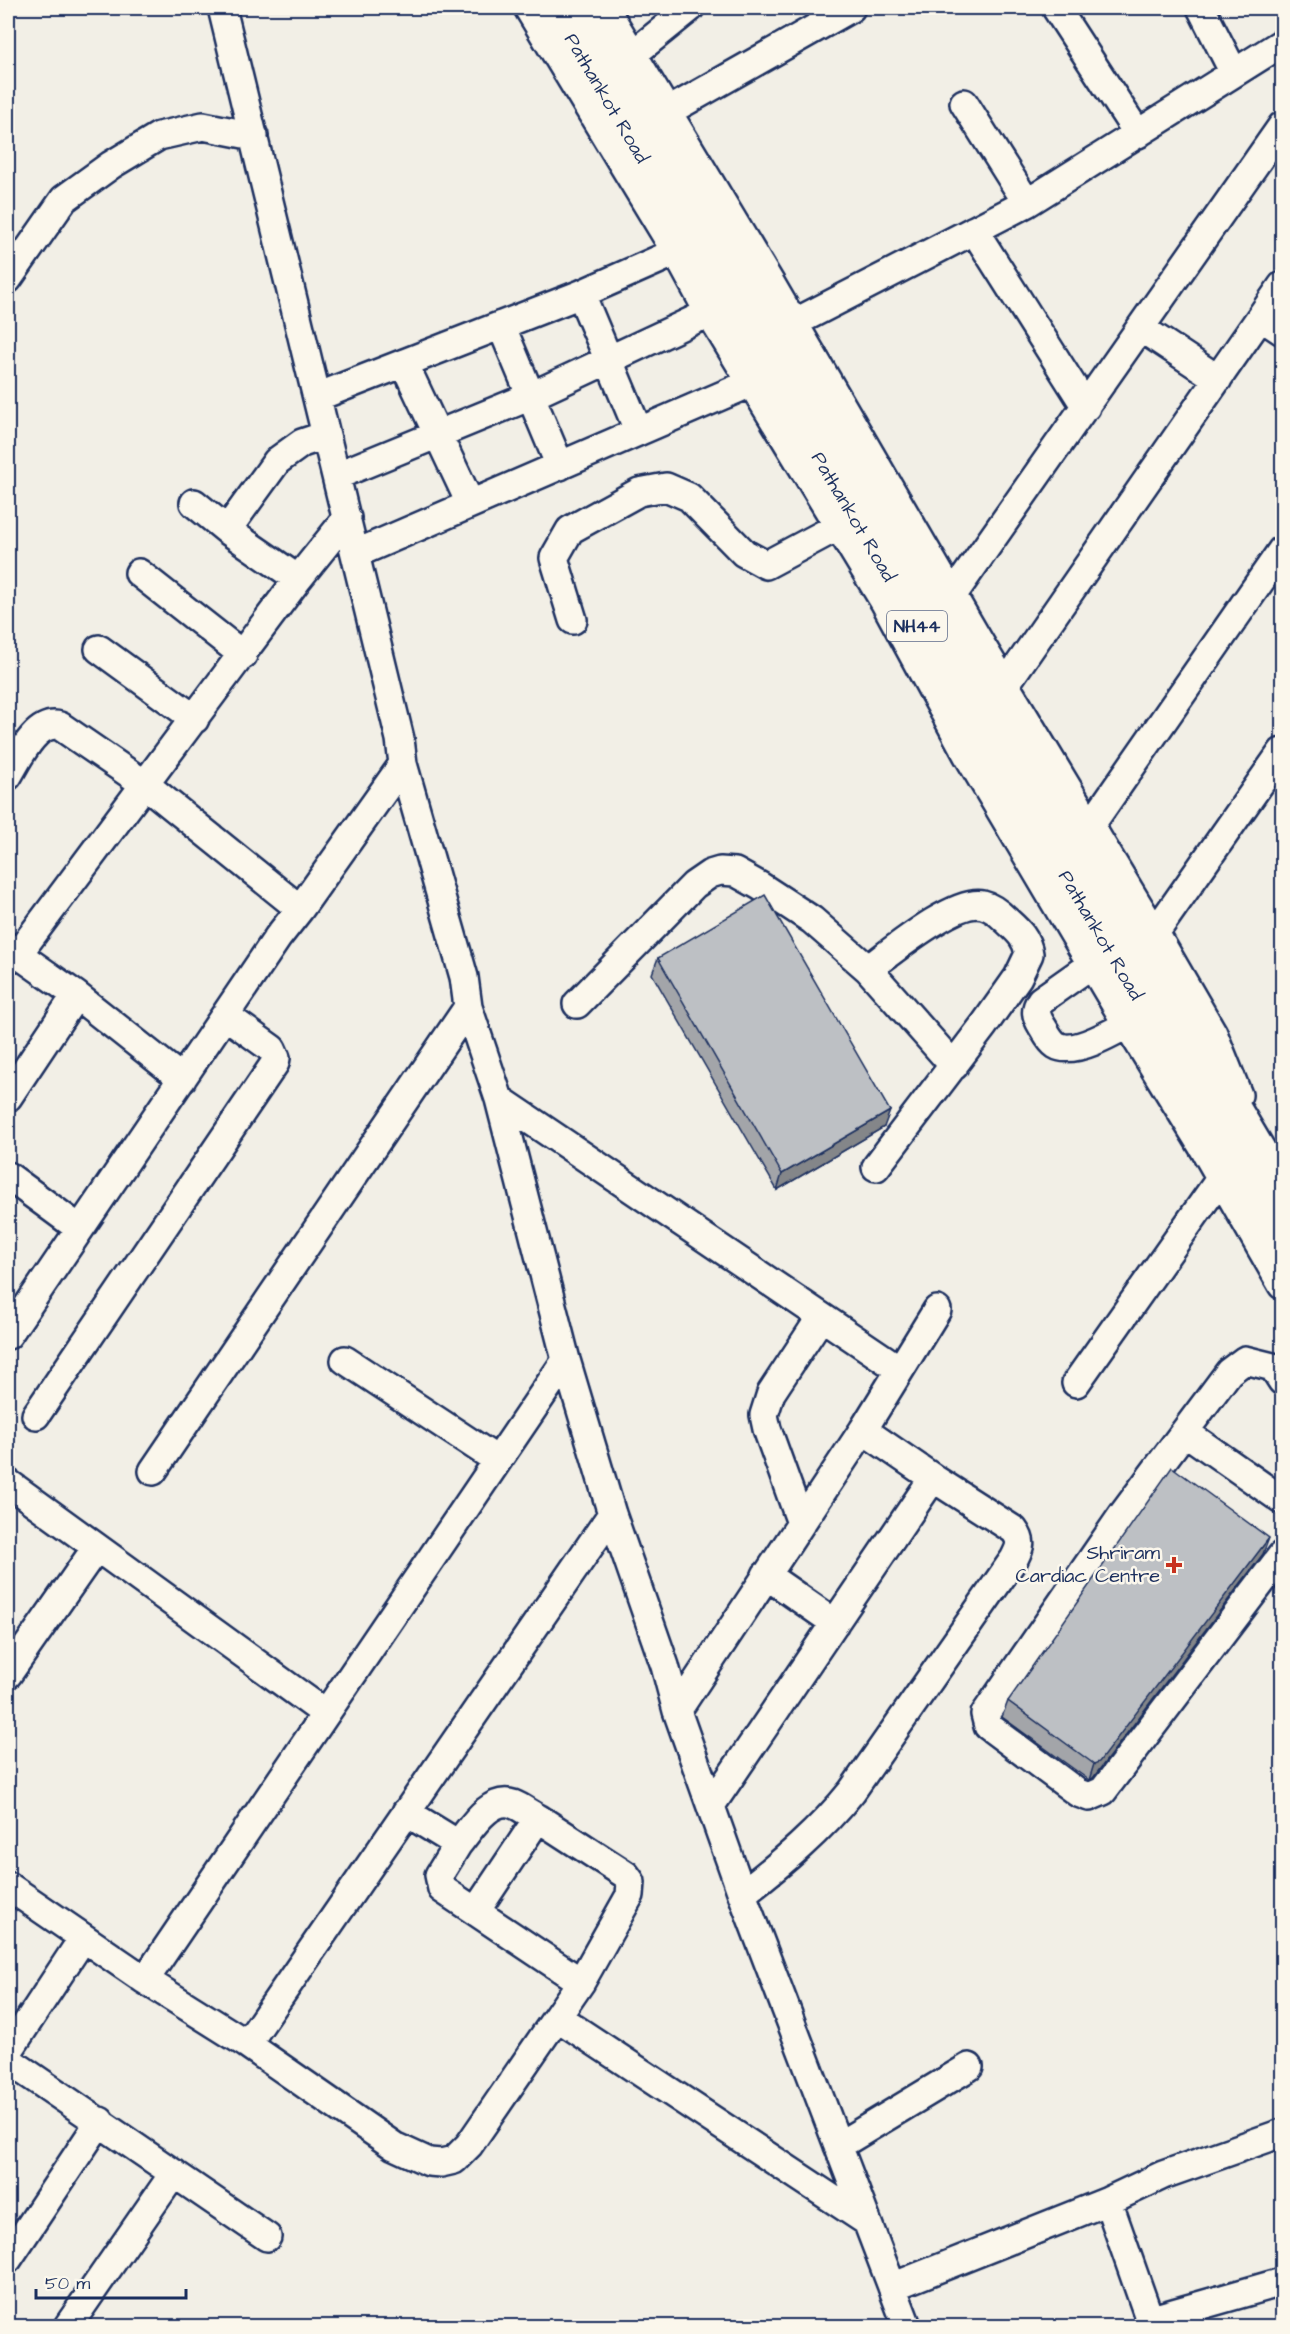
<svg xmlns="http://www.w3.org/2000/svg" width="1290" height="2334" viewBox="0 0 1290 2334" font-family="'Architects Daughter',sans-serif">
  <style>
    .lines { fill: none; stroke-linecap: round; stroke-linejoin: round }
    .minor-casing { stroke: #1b2f5e; stroke-width: 32 }
    .highway-casing { stroke: #1b2f5e; stroke-width: 38 }
    .minor { stroke: #fbf7ec; stroke-width: 27 }
    .highway { stroke: #fbf7ec; stroke-width: 33 }
    .wall { fill: #a3a5a9; stroke: #1b2f5e; stroke-width: 1.5 }
    .shaded-wall { fill: #848689; stroke: #1b2f5e; stroke-width: 1.5 }
    .building { fill: #bdc0c4; stroke: #1b2f5e; stroke-width: 1.5 }
    .poi-dot { fill: #c8321e; stroke: #fbf7ec; stroke-width: 2 }
    .labels { text-anchor: middle; dominant-baseline: central; stroke-width: 5; stroke-linejoin: round; paint-order: stroke }
    .shield { fill: #fbf7ec; stroke: #5e6b89; stroke-width: 1.5 }
    .shield-label { font-size: 18px; font-weight: bold; fill: #1b2f5e }
    .street-label { font-size: 20px; fill: #1b2f5e; stroke: #fbf7ec }
    .poi-label { font-size: 20px; fill: #1b2f5e; stroke: #fbf7ec; text-anchor: end }
  </style>
  <rect width="100%" height="100%" fill="#f2efe6"/>
  <filter id="ink" filterUnits="userSpaceOnUse"><feTurbulence type="fractalNoise" baseFrequency=".0167" numOctaves="2"/><feDisplacementMap in="SourceGraphic" scale="12" xChannelSelector="R" yChannelSelector="G"/><feConvolveMatrix kernelMatrix="1 2 1 2 8 2 1 2 1" color-interpolation-filters="sRGB"/></filter>
  <g filter="url(#ink)">
    <g class="lines">
      <g class="minor-casing">
        <path id="minor" d="M222 8 400 739 403 764 464 977 468 1007 499 1099 566 1360 612 1514 665 1666 677 1711 742 1894 907 2326
          M528 8 676 252 709 313 885 603 967 754 1124 1019 1204 1149 1282 1285
          M605 8 771 284 983 648 1155 933 1213 1033 1238 1095
          M1056 8 1138 134
          M1201 8 1234 73
          M633 54 690 8
          M964 103 1027 203
          M667 112 851 8
          M974 230 1086 407
          M8 279 64 199 111 165 159 136 203 126 254 136
          M581 294 638 430
          M1261 317 1282 331
          M794 323 1027 203 1282 43
          M501 325 560 466
          M1141 328 1218 379
          M404 363 470 503
          M317 397 581 294 676 252
          M336 476 531 396 709 313
          M194 503 227 530 298 579
          M227 530 277 461 302 443 326 435
          M355 554 751 383
          M139 573 243 655
          M952 596 1282 126
          M573 620 554 558 570 530 639 492 666 487 689 497 744 553 766 565 839 526
          M99 649 195 719
          M1005 685 1282 286
          M8 776C19 758 36 719 60 726L146 785 300 909
          M1090 826 1282 550
          M1155 933 1282 752
          M8 947 76 995 182 1079
          M18 954 298 579 347 518
          M1092 964 1041 1000C1034 1010 1036 1016 1042 1026 1046 1032 1049 1040 1056 1045 1075 1057 1124 1026 1142 1016
          M868 969C891 952 956 898 983 905 992 907 1000 914 1006 920 1017 930 1027 938 1029 954L1018 977 984 1025 876 1167
          M577 1004 694 885 710 874 720 871 735 872 760 886 812 920 868 969 954 1066
          M8 1097 76 995
          M499 1099 899 1369
          M8 1176 80 1229
          M8 1335 278 937 300 909 403 764
          M345 1360 497 1460
          M1282 1381 1273 1367 1245 1360 1229 1372 1123 1514 985 1714 988 1726 1078 1793 1089 1797 1103 1791 1282 1555
          M1076 1383 1220 1179
          M36 1415 275 1063 276 1058 272 1049 225 1015
          M1185 1432 1282 1500
          M153 1471 468 1007
          M8 1483 325 1713
          M801 1523 767 1429 764 1415 771 1393 821 1317
          M766 1575 835 1623
          M8 1674 96 1548
          M677 1711 863 1430 937 1310
          M712 1804 933 1478 863 1430
          M406 1812 458 1844C470 1830 489 1796 513 1804 521 1807 530 1814 538 1818
          M458 1844 439 1875 442 1889 581 1982
          M8 1886 145 1980 247 2044 394 2146 429 2162 441 2163 454 2160 469 2145 557 2017 866 2221
          M742 1894C782 1863 820 1831 852 1791L1014 1559C1020 1547 1023 1542 1014 1530L933 1478
          M476 1911 538 1818 626 1875 631 1882 630 1895 581 1982 557 2017
          M145 1980 566 1360
          M247 2044 612 1514
          M8 2052 83 1938
          M8 2060 267 2237
          M838 2146 969 2067
          M1108 2201 1152 2326
          M8 2259 100 2121
          M892 2287 1108 2201 1163 2175 1282 2133
          M1149 2320 1282 2282
          M68 2326 174 2173"/>
      </g>
      <g class="highway-casing">
        <g id="highway">
          <path id="s1" d="M553 8 1282 1243"/>
          <path d="M580 8 1282 1190"/>
        </g>
      </g>
      <use href="#minor" class="minor"/>
      <use href="#highway" class="highway"/>
    </g>
    <path class="wall" d="M658 958 884 1127 777 1190 652 974Z
      M1263 1554 1093 1778 1089 1780 1002 1717 1008 1701Z"/>
    <path class="shaded-wall" d="M890 1111 884 1127 777 1190 782 1174Z
      M1269 1538 1263 1554 1093 1778 1089 1780 1094 1764Z"/>
    <path class="building" d="M765 895 890 1111 782 1174 658 958Z
      M1172 1467 1269 1538 1099 1762 1094 1764 1008 1701Z"/>
  </g>
  <path class="poi-dot" d="M1171 1556h6v6h6v6h-6v6h-6v-6h-6v-6h6z"/>
  <g class="labels">
    <rect class="shield" x="887" y="611" width="60" height="30" rx="4.5"/>
    <g class="shield-label">
      <text x="917" y="626">NH44</text>
    </g>
    <g class="street-label">
      <text stroke="none"><textPath href="#s1" startOffset="105">Pathankot Road</textPath></text>
      <text stroke="none"><textPath href="#s1" startOffset="591">Pathankot Road</textPath></text>
      <text stroke="none"><textPath href="#s1" startOffset="1077">Pathankot Road</textPath></text>
    </g>
    <g class="poi-label">
      <text x="1160" y="1553">Shriram<tspan x="1160" dy="23">Cardiac Centre</tspan></text>
    </g>
  </g>
  <rect width="1290" height="2334" fill="none" stroke="#fbf7ec" stroke-width="30"/>
  <rect x="15" y="15" width="1260" height="2304" fill="none" stroke="#1b2f5e" stroke-width="2" filter="url(#ink)"/>
  <path d="M36 2289v9h150v-9" fill="none" stroke="#1b2f5e" stroke-width="3"/>
  <text x="45" y="2289" font-size="18" fill="#1b2f5e" stroke="#fbf7ec" stroke-width="4.5" paint-order="stroke">50 m</text>
</svg>
